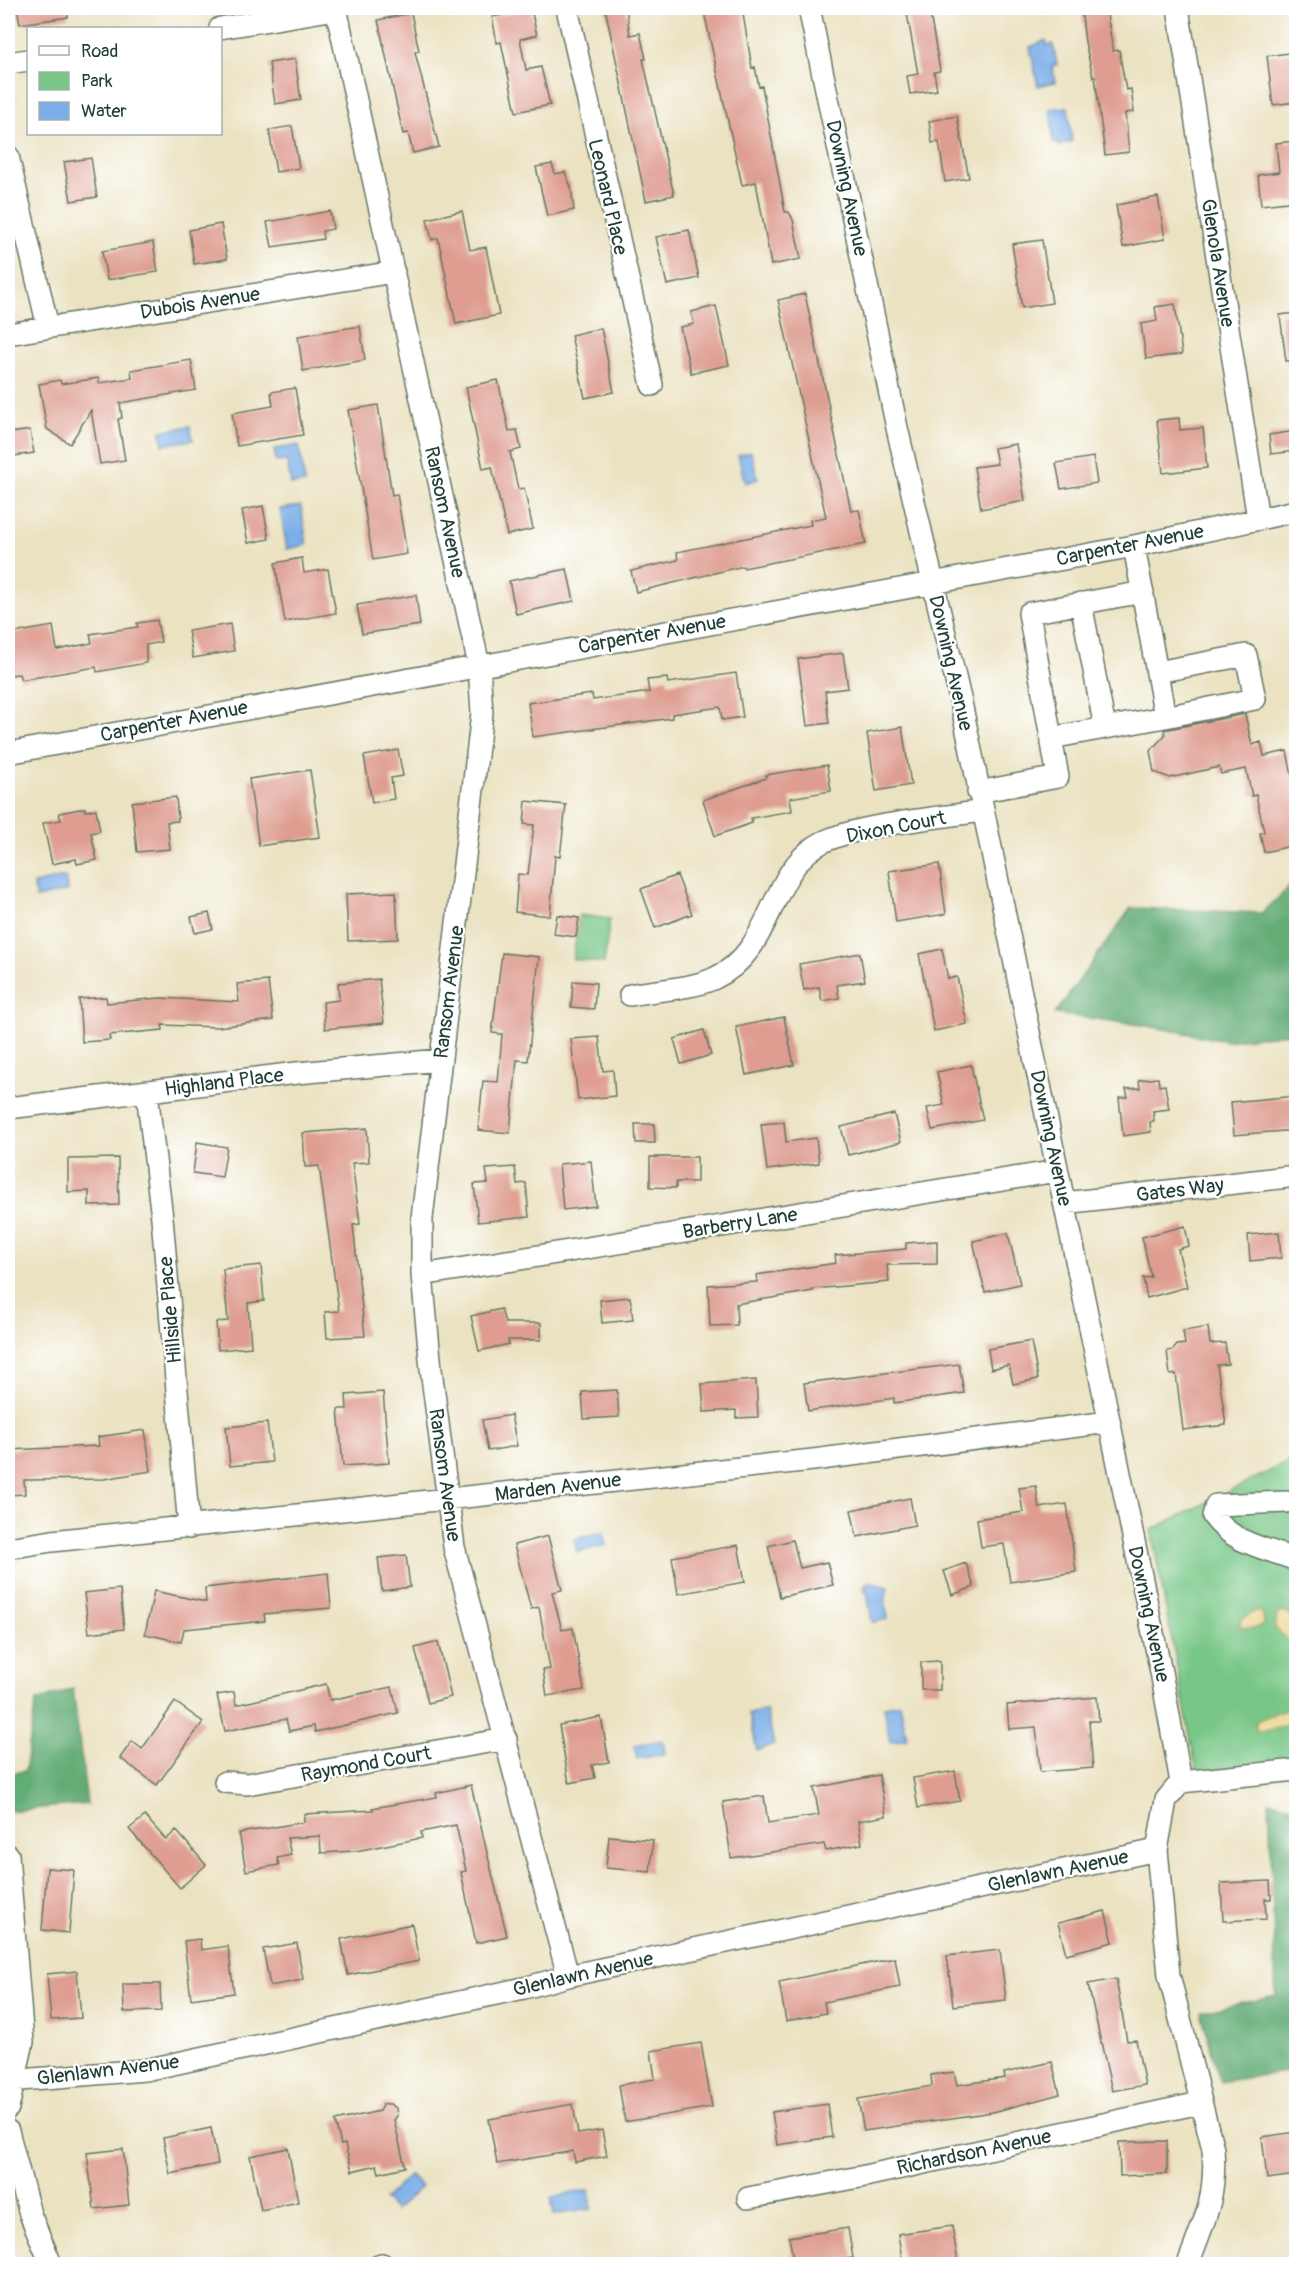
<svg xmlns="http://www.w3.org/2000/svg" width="1304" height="2272" viewBox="0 0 1304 2272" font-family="Pangolin,sans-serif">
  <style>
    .green { fill: #79c787; stroke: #4c825e; stroke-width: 1.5 }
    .forest { fill: #62ac74; stroke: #407454; stroke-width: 1.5 }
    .sand { fill: #eeda9e; stroke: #868c69; stroke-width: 1.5 }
    .water { fill: #7cafe8; stroke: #4e768e; stroke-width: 1.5 }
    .building { fill: #de9d90 }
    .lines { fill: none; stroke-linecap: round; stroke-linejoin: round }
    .minor-casing { stroke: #667765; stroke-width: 24 }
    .minor { stroke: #fff; stroke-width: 21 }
    .labels { text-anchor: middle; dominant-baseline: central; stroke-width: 4.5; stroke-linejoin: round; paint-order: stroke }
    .street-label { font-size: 20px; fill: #1f3d34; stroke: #fff }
  </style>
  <rect width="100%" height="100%" fill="#fff"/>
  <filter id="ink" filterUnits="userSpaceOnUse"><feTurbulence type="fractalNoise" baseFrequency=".0167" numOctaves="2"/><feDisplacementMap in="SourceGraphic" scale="12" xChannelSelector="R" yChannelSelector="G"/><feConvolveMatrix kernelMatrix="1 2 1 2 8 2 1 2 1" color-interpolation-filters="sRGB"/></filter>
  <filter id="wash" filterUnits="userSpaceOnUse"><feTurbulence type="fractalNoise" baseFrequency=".008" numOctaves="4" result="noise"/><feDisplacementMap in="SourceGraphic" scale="24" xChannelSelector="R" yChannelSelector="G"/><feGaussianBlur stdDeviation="1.35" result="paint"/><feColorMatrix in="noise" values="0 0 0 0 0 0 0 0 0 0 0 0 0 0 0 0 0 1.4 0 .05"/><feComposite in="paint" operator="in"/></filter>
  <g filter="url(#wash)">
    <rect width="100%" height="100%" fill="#ebe2c1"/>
    <path class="green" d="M579 915 610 919 604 963 573 959Z
      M1296 1458V1760L1197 1773 1151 1530Z"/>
    <path class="forest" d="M1296 881V1032L1227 1041 1142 1025 1055 1014 1131 908 1262 913Z
      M73 1689 87 1804 8 1811V1774L25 1771 36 1701Z
      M1269 1801 1296 1807V2070L1220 2082 1201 2012 1276 1996Z"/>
    <path class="sand" d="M1255 1611 1263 1613 1264 1625 1255 1628 1240 1627V1620Z
      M1284 1611C1296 1617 1297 1635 1296 1648L1275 1628 1277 1614Z
      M1296 1694V1722L1266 1731H1256V1721L1288 1708Z"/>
    <path class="water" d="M1046 40 1047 46 1053 44 1057 65 1052 66 1055 82 1038 86 1030 47Z
      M1068 107 1072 141 1059 146 1058 143H1054L1050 109Z
      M190 426 193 440 163 445 161 431Z
      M299 445 305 483 291 485 287 461 276 462 274 449Z
      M751 452 758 479 745 483 738 455Z
      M301 506 307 545 287 549 280 509Z
      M65 877 68 891 36 898 33 884Z
      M603 1532 606 1545 577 1552 574 1539Z
      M869 1582 888 1587 885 1599 888 1619 872 1622 867 1592 864 1591 865 1584 868 1585Z
      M900 1703 907 1739 890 1742 884 1706Z
      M766 1710 774 1745 757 1750 749 1714Z
      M663 1740 665 1754 637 1759 634 1745Z
      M410 2175 421 2187 395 2211 384 2200Z
      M589 2190 592 2209 554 2215 551 2197Z"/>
    <g id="blocks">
      <path class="building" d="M17 8H67L68 17 20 24Z
        M605 8H626L630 35 640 33 646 59H643L674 195 646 201Z
        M723 8H742L752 68 755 67 759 87 762 86 785 212H789L793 220 801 259 771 265 756 182 742 185 704 12Z
        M906 8H929L940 71 934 72 937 90 910 94 907 76 918 74Z
        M1081 8H1106L1113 51 1119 50 1126 90 1131 89 1134 112 1125 113 1129 152 1105 155 1095 77H1093L1085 42Z
        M531 9 537 35 520 39 526 70 541 67 550 105 516 112 501 42 497 43 492 17Z
        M411 13 419 51 415 52 439 147 413 153 408 133 403 134 378 20Z
        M1296 52V102L1273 105 1267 56Z
        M295 59 301 100 275 104 269 63Z
        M957 116 969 178 945 182 939 142 932 143 929 121Z
        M292 126 299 168 276 172 269 130Z
        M1296 141V201L1261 205 1258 175 1279 172 1276 143Z
        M91 158 97 197 71 201 64 162Z
        M552 164 555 174 565 172 571 187 574 210 547 216 536 167Z
        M1158 197 1165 239 1123 247 1116 205Z
        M330 211 333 229 322 231 323 239 272 247 267 222Z
        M462 211 470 250 486 247 499 315 456 324 438 238 432 240 427 219Z
        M221 224 227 259 194 264 189 230Z
        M689 230 699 278 667 285 656 237Z
        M1042 240 1052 303 1022 308 1012 244Z
        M153 242 158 272 107 280 102 251Z
        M805 294 851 511 859 510 866 544 744 568 743 566 636 592 631 571 678 560 677 552 811 525 810 520 826 517 778 300Z
        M1175 304 1182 354 1146 359 1141 324 1157 321 1155 307Z
        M716 306 729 365 691 373 680 327 694 324 691 312Z
        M1296 313V360L1286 361 1280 315Z
        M360 326 365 360 303 371 298 336Z
        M601 328 614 392 585 398 571 335Z
        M191 360 196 390 120 403 122 418 118 419 125 460 100 464 91 410 70 444 47 429 39 384 60 380 61 384 99 378V383L132 378 131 370Z
        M498 380 509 431 517 430 521 449 510 452 518 489 524 488 533 529 507 535 492 467 483 469 466 387Z
        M295 388 303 435 237 446 232 413 273 406 271 392Z
        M378 405 392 495 397 494 407 554 373 560 348 410Z
        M1179 418 1180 430 1203 428 1207 468 1163 473 1157 420Z
        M30 430 34 453 14 456 11 433Z
        M1296 431V451L1271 454 1269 435Z
        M1016 444 1025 501 981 509 974 467 997 464 994 448Z
        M1093 457 1097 483 1061 489 1056 463Z
        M263 506 269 539 248 543 242 510Z
        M302 558 304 573 328 569 336 613 285 622 275 563Z
        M567 569 574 601 516 614 509 581Z
        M416 595 420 625 362 634 357 605Z
        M157 620 161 642 146 645V663L97 672 96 667 21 680 19 674 8 675V634L53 626 57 650 92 643 90 634 138 627 137 623Z
        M230 624 234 651 193 658 188 631Z
        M843 653 848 688 825 691 829 723 807 726 798 659Z
        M736 673 743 717 722 720 720 707 672 714V718L533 737 528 703 592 694 593 700 649 692 647 680 667 678 668 683Z
        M1245 714 1252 745 1261 742 1264 756 1287 751 1294 785H1296V845L1264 852 1260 833 1264 832 1256 795 1252 796 1246 769 1221 774 1219 767 1170 778 1154 772 1150 751 1165 735 1164 730Z
        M902 727 911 785 876 791 867 733Z
        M398 750 403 776 391 778 394 799 372 803 364 756Z
        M827 765 831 791 790 798 792 811 751 818 752 823 715 836 703 800 766 778 765 775Z
        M310 770 320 837 259 846 249 779Z
        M176 797 178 821 167 822 170 849 137 852 132 802Z
        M526 801 566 805 560 857 555 856 550 916 515 912 518 874 528 875 534 825 524 824Z
        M85 808V811L96 809 100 831 91 833 97 860 77 864 76 859 52 864 43 823 61 820 59 813Z
        M939 864 946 914 896 922 889 871Z
        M677 875 692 914 655 928 641 889Z
        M396 892 398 939 348 941 346 894Z
        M209 913 213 929 195 933 191 917Z
        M557 915 579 918 576 937 554 934Z
        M942 949 948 979 957 977 967 1024 934 1031 919 954Z
        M502 953 539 957 528 1061 517 1060 510 1133 478 1130 483 1081 498 1082 502 1034 492 1033Z
        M860 953 865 981 837 985 839 998 822 1001 819 987 804 990 799 964Z
        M379 979 384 1023 325 1029 323 1002 339 1000 338 983Z
        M268 981 273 1020 218 1027 162 1025 163 1030 109 1035 110 1040 82 1042 79 999 106 997 107 1003 160 998 239 1002 237 984Z
        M573 981 596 983 594 1009 571 1007Z
        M784 1017 794 1065 746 1075 736 1027Z
        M704 1030 711 1055 681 1064 674 1039Z
        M599 1037 603 1071 613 1070 615 1096 578 1100 571 1039Z
        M971 1065 983 1120 932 1130 927 1108 944 1105 937 1072Z
        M1158 1078 1159 1086 1165 1085 1169 1109 1153 1111 1154 1121 1150 1122 1151 1132 1123 1136 1119 1098 1128 1097 1126 1089 1140 1088 1139 1080Z
        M1296 1096V1130L1234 1135 1231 1102Z
        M894 1114 901 1142 848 1155 841 1127Z
        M784 1122 786 1142 816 1138 819 1163 767 1170 761 1124Z
        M635 1124H654L655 1143H636Z
        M367 1128 369 1162 352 1163 360 1224 353 1225 365 1336 327 1338 325 1312 339 1311 319 1166 305 1167 303 1133Z
        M197 1142 227 1147 222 1177 193 1173Z
        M650 1157H697V1182H676V1188L650 1187Z
        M118 1158 119 1205 89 1206V1191L68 1192V1159Z
        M591 1161 596 1206 563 1210 559 1164Z
        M515 1167 517 1184 526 1183 529 1217 478 1222 474 1184 488 1183 486 1169Z
        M1185 1226 1189 1246 1178 1249 1187 1287 1147 1298 1143 1278 1151 1277 1142 1237Z
        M1279 1232 1281 1258 1250 1261 1248 1235Z
        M1008 1233 1020 1284 985 1292 973 1241Z
        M937 1241V1264L887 1265 889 1282 813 1289V1291L736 1304 737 1325 710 1326 708 1285 757 1282 756 1275 836 1263 835 1255 906 1249V1243Z
        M261 1265 264 1301 248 1303 251 1347 218 1350 216 1322 228 1321 223 1269Z
        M630 1297 633 1320 602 1323 600 1300Z
        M501 1309 505 1323H541V1340H508L509 1344 479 1351 471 1316Z
        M1208 1327 1210 1344 1225 1343 1228 1364 1217 1365 1226 1425 1183 1430 1176 1374 1170 1375 1167 1351 1173 1350 1177 1345 1185 1344 1183 1331Z
        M1031 1341 1038 1379 1013 1384 1009 1365 991 1369 988 1349Z
        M959 1364 964 1393 894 1403V1398L808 1411 804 1383Z
        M756 1380 758 1417 736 1418V1410L704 1412 702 1384Z
        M617 1390 619 1417 584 1419 582 1392Z
        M383 1392 389 1463 343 1466 338 1409H347L346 1395Z
        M511 1415 517 1446 488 1451 482 1420Z
        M267 1423 272 1462 230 1466 226 1427Z
        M145 1430 151 1471 104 1479 24 1480 25 1494 8 1495V1450L99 1446 98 1437Z
        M1036 1486 1039 1508 1067 1504 1076 1572 1010 1582 1004 1544 981 1547 977 1519 1023 1512 1019 1488Z
        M910 1498 915 1525 857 1537 851 1510Z
        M548 1536 562 1590 552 1592 562 1630 573 1628 584 1690 547 1696 543 1670 550 1669 539 1607 531 1609 514 1545Z
        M793 1540 800 1568 827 1562 833 1585 780 1597 768 1546Z
        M738 1545 745 1582 678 1594 672 1557Z
        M406 1555 410 1587 382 1591 378 1558Z
        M966 1563 974 1587 952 1595 944 1571Z
        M328 1573 331 1608 264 1614 265 1621 184 1629 181 1642 145 1634 154 1591 206 1602 205 1588Z
        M120 1589 124 1629 89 1633 84 1593Z
        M438 1642 451 1697 428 1703 415 1648Z
        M940 1661V1690H921V1662Z
        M326 1684 330 1700 392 1687 398 1713 315 1732 314 1726 289 1731 286 1719 225 1731 217 1695 234 1692 236 1705Z
        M1097 1697 1099 1721H1089L1093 1768 1040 1772 1036 1727 1009 1729 1007 1705Z
        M175 1702 203 1722 157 1785 120 1758 132 1741 142 1749Z
        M601 1717 609 1762 592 1765 595 1778 569 1783 559 1725Z
        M955 1771 960 1801 918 1808 913 1778Z
        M879 1775 886 1816 858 1821 862 1844 826 1851 824 1844 731 1858 723 1802 764 1796 768 1823 819 1815 814 1788Z
        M471 1785 507 1936 476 1943 461 1872 466 1871 456 1825 421 1832 422 1838 356 1851 321 1853 320 1836 287 1838 291 1855 277 1858 279 1865 246 1871 239 1833 304 1822V1814L373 1810 372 1808 437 1797 436 1793Z
        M145 1816 166 1840 176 1830 206 1865 180 1888 129 1829Z
        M609 1836 653 1840 650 1872 606 1868Z
        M47 1868 74 1870 69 1933 42 1930Z
        M1270 1881 1271 1899H1265L1266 1919 1223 1921 1221 1883Z
        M1105 1911 1113 1942 1066 1954 1058 1923Z
        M412 1924 419 1961 348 1975 341 1939Z
        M200 1939 201 1950 228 1946 234 1993 191 1999 184 1941Z
        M297 1943 303 1980 270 1986 263 1949Z
        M1000 1950 1006 2000 953 2006 947 1956Z
        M895 1958 900 1987 824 2002 826 2013 786 2021 779 1982Z
        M77 1971 81 2018 51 2020 47 1974Z
        M1116 1979 1127 2041 1136 2040 1145 2085 1112 2091 1088 1984Z
        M123 1984H160L161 2011 124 2012Z
        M701 2043 712 2107 625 2122 619 2085 655 2079 651 2051Z
        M1052 2062 1060 2094 993 2112 864 2131 858 2099 932 2086 931 2075 954 2072 957 2085 1005 2078 1004 2073Z
        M383 2104H390L396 2108 397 2116 394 2120 405 2167 379 2173 377 2165 352 2171 345 2144 341 2145 335 2121 379 2111Z
        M573 2104 578 2134 602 2130 607 2156 575 2162 573 2151 497 2164 489 2119Z
        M827 2104 832 2137 777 2145 772 2112Z
        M211 2128 218 2164 170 2174 163 2138Z
        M1296 2132V2175L1267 2179 1262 2137Z
        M1167 2141V2174L1120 2176 1119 2142Z
        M288 2148 298 2202 261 2210 250 2156Z
        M123 2149 129 2205 94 2209 87 2153Z
        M952 2226 958 2262 903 2265 898 2234Z
        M848 2228 853 2258 794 2265 789 2237Z"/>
    </g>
  </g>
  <g filter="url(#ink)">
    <use href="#blocks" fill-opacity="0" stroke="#667765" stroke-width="1.5"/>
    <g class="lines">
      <g class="minor-casing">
        <path id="minor" d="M336 8 479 666 482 713 422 1218V1275L431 1369 454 1547 568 1976
          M567 8 652 385
          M809 8 897 428 962 707 1161 1672 1181 1782 1166 1800 1157 1850 1169 1975 1213 2149C1217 2197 1204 2221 1188 2264
          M1178 8 1258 519
          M220 28 336 9
          M8 63 28 60
          M8 156 48 327
          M8 334 394 272
          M1081 603 1105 728
          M1157 672 1246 655 1255 699 1165 717
          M1051 738 1029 613 1143 592
          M8 753 1134 546 1296 511
          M978 792 1058 777 1051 738 1165 717 1134 546
          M630 995C654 990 693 989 715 978 773 951 768 877 816 846 848 825 941 818 982 811
          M147 1092 162 1218 189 1528
          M8 1108 297 1073 441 1060
          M1064 1203 1296 1176
          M422 1275 1057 1171
          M1287 1502 1216 1505 1213 1516C1233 1544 1266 1548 1296 1560
          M8 1548 52 1541 813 1460 1109 1422
          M225 1782 247 1784 506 1739
          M1181 1782 1296 1770
          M8 1855 23 2042 8 2108
          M8 2081 145 2070 524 1988 568 1976 1157 1850
          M8 2131 30 2214 51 2264
          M748 2198 860 2177 1200 2103
          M381 2264H382"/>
      </g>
      <use href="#minor" class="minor"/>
    </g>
  </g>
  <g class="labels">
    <g class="street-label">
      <text transform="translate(847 188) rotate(78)">Downing Avenue</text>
      <text transform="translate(608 197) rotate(77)">Leonard Place</text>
      <text transform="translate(1218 263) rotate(81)">Glenola Avenue</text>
      <text transform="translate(200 303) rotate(-9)">Dubois Avenue</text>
      <text transform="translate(445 512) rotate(78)">Ransom Avenue</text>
      <text transform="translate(1130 545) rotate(-11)">Carpenter Avenue</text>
      <text transform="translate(652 634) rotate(-10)">Carpenter Avenue</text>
      <text transform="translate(951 663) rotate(77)">Downing Avenue</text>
      <text transform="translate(174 721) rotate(-11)">Carpenter Avenue</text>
      <text transform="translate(896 827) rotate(-11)">Dixon Court</text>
      <text transform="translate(449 992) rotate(-83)">Ransom Avenue</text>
      <text transform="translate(224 1082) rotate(-7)">Highland Place</text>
      <text transform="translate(1051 1138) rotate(78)">Downing Avenue</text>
      <text transform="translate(1180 1190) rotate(-7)">Gates Way</text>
      <text transform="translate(740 1223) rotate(-9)">Barberry Lane</text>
      <text transform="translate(170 1310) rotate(-95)">Hillside Place</text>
      <text transform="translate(445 1475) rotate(82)">Ransom Avenue</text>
      <text transform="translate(558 1487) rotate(-7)">Marden Avenue</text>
      <text transform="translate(1149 1614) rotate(78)">Downing Avenue</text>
      <text transform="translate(366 1764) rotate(-10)">Raymond Court</text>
      <text transform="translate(1058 1871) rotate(-12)">Glenlawn Avenue</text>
      <text transform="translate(583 1974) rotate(-13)">Glenlawn Avenue</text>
      <text transform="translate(108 2070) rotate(-7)">Glenlawn Avenue</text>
      <text transform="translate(974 2152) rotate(-12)">Richardson Avenue</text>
    </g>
  </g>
  <rect width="1304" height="2272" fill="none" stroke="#fff" stroke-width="30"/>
  <rect x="27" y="27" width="195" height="108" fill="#ffffff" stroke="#a5b1ae" stroke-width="1.5"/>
  <rect x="39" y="46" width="30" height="9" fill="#ffffff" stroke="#a5b1ae" stroke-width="1.5"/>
  <text x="81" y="57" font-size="18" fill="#1f3d34">Road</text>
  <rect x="39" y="72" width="30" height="18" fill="#79c787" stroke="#a5b1ae" stroke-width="1.5"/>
  <text x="81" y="87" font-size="18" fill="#1f3d34">Park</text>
  <rect x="39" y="102" width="30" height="18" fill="#7cafe8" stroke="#a5b1ae" stroke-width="1.5"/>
  <text x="81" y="117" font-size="18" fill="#1f3d34">Water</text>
</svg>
